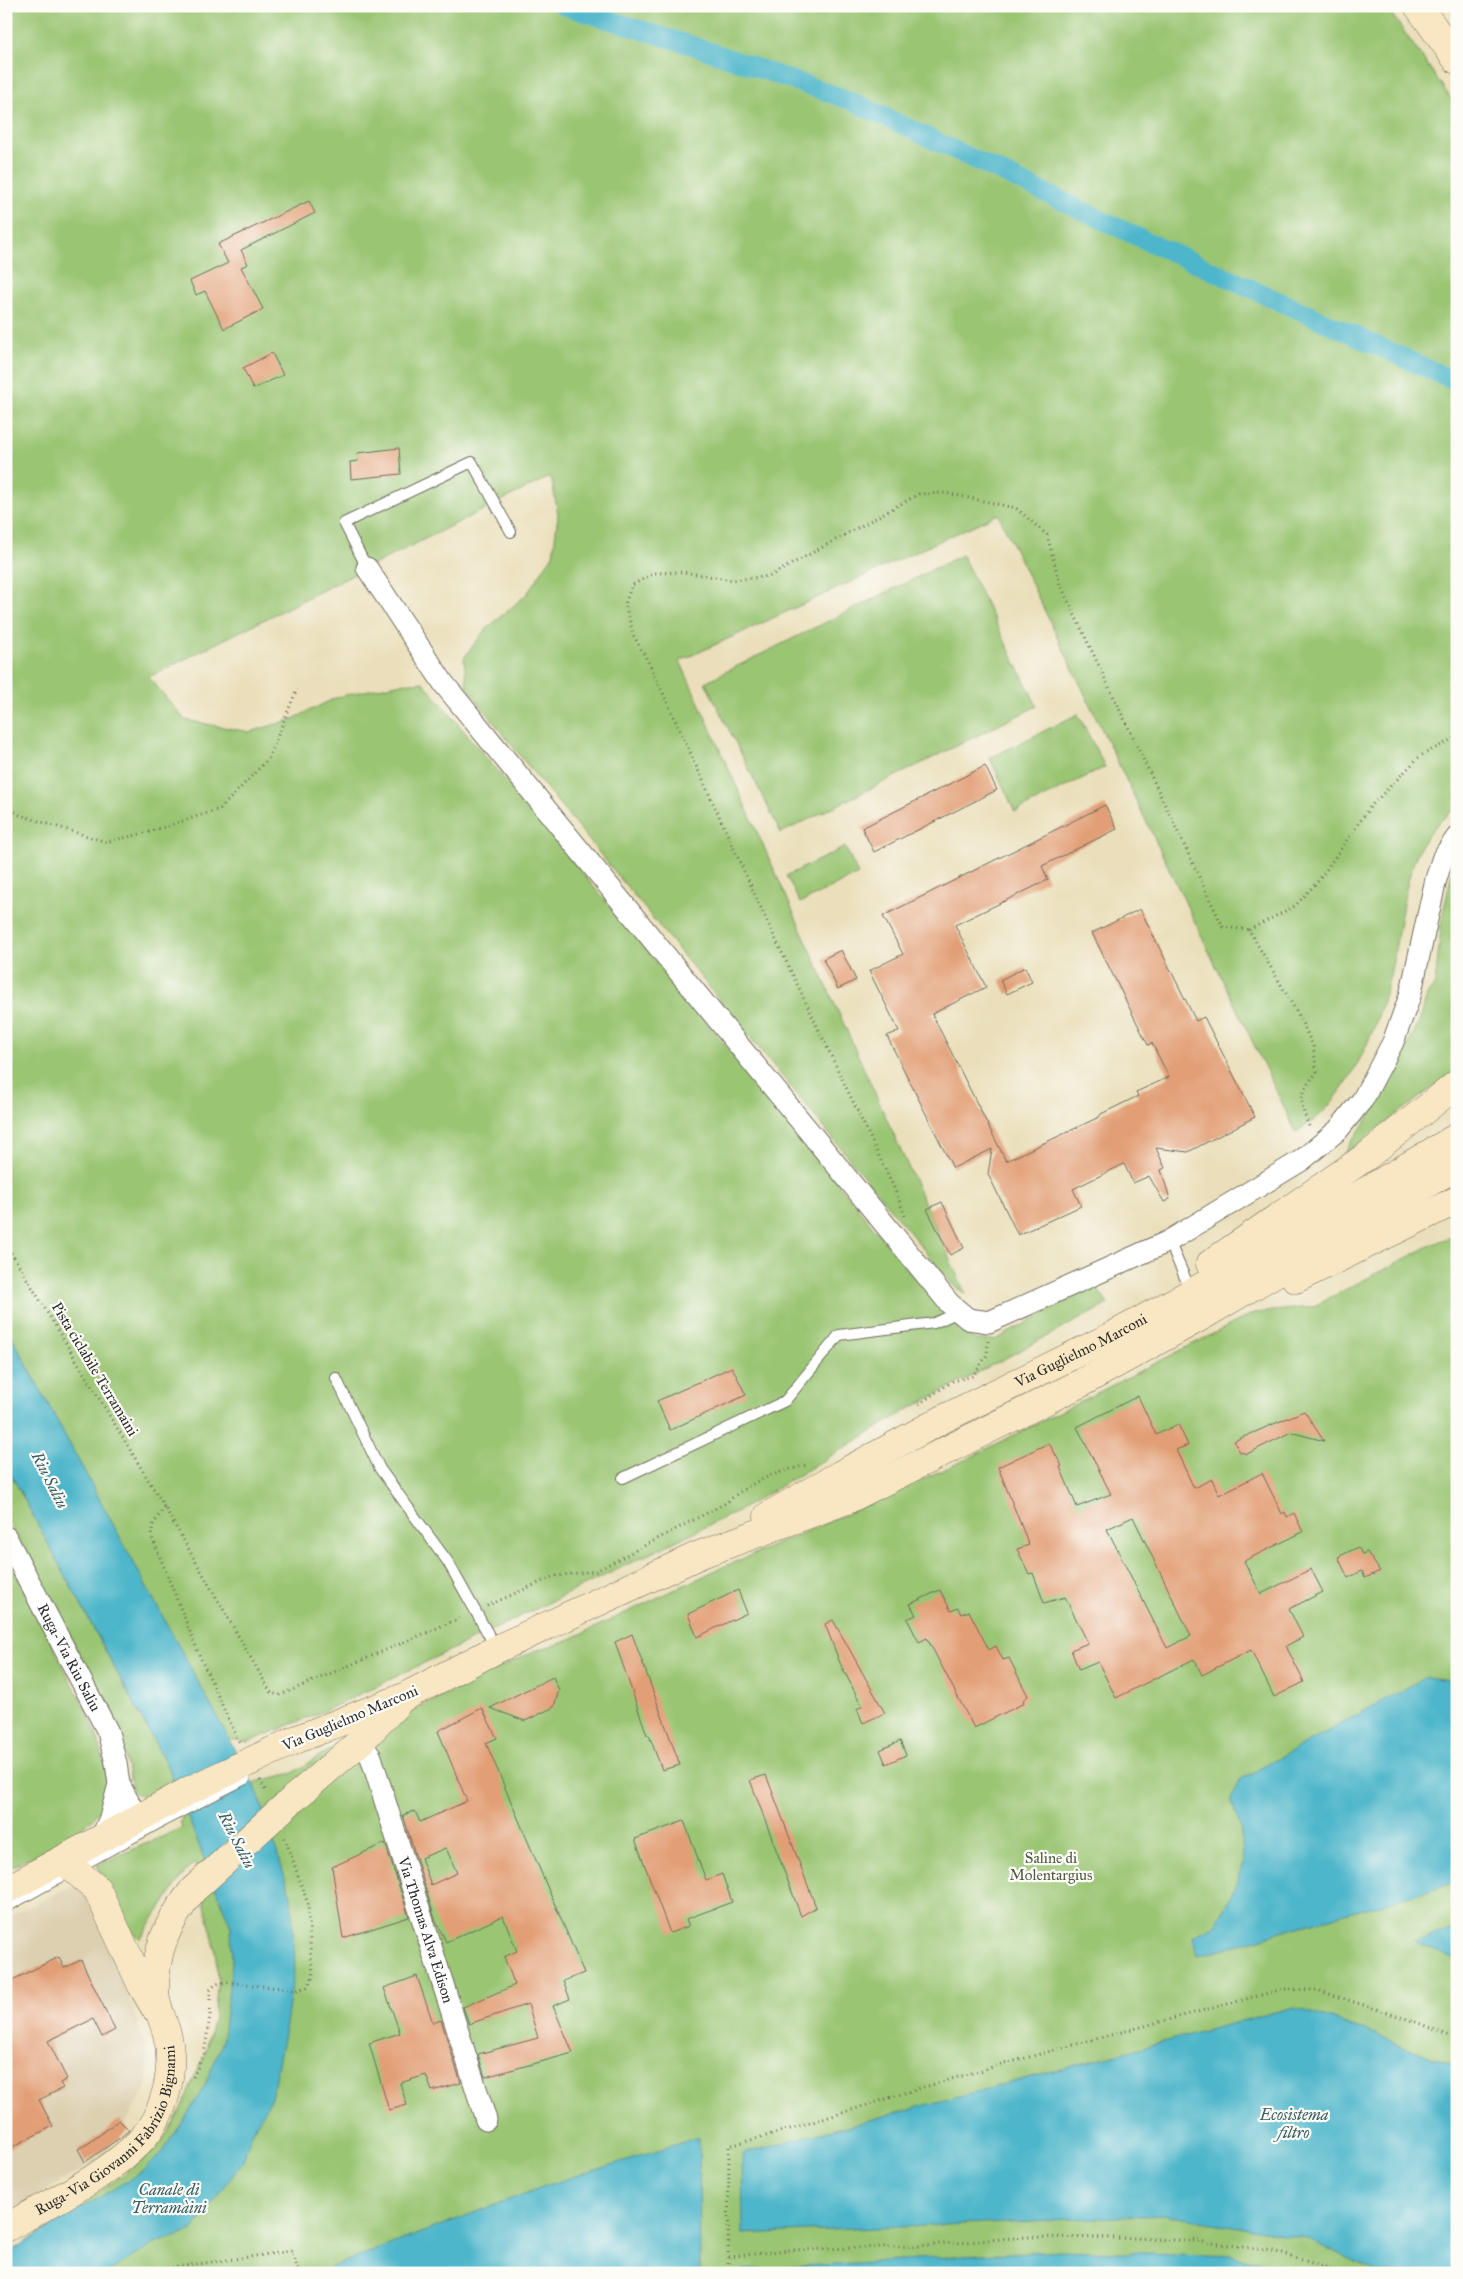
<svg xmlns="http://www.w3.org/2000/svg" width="1463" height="2279" viewBox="0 0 1463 2279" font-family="'IM FELL Great Primer',serif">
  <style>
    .built { fill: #ddd0b1 }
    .green { fill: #9ac572; stroke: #62784e }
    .water { fill: #4db6ca; stroke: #3c707a }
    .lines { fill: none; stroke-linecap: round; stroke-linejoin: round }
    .canal { stroke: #4db6ca; stroke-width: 19 }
    .building { fill: #e29f76; fill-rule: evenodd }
    .lane-casing { stroke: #6e6a5d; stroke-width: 12 }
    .street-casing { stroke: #6e6a5d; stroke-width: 23 }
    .secondary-casing { stroke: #6e6a5d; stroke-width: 29 }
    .path { stroke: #6e6a5d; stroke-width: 3; stroke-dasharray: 1 4; stroke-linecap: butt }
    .lane { stroke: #fff; stroke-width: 10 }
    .street { stroke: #fff; stroke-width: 21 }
    .secondary { stroke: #f9e7c3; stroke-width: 28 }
    .lane-bridge-casing { stroke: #6e6a5d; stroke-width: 12; stroke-linecap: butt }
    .secondary-bridge-casing { stroke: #6e6a5d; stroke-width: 29; stroke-linecap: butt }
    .lane-bridge { stroke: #fff; stroke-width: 10 }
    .secondary-bridge { stroke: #f9e7c3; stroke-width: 28 }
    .labels { text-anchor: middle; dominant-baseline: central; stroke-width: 4.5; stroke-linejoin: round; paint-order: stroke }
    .street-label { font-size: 15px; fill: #2b2b2b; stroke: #fdfcf7 }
    .park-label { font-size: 15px; fill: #4c5940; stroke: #fdfcf7 }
    .water-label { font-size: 16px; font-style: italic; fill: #375c63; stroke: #fdfcf7 }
  </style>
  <rect width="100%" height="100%" fill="#fdfcf7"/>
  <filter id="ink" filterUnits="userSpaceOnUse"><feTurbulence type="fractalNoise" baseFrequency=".02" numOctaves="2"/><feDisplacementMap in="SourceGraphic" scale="10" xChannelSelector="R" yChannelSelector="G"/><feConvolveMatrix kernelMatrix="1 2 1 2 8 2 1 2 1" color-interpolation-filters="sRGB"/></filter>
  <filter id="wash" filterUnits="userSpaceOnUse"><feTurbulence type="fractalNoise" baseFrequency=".0096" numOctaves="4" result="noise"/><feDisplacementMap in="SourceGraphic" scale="20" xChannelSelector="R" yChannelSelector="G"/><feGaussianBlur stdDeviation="1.12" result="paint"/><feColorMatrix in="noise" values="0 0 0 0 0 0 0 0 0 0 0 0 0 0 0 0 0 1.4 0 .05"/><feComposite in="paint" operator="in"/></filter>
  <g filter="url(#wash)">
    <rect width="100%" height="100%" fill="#eadfba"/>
    <path class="built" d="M82 1881 106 1929 148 2054 147 2087 106 2155 6 2214V1918Z"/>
    <path class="green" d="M6 6H1386L1457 107V807C1445 817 1434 826 1425 839 1403 871 1399 941 1389 979 1378 1025 1355 1081 1321 1114 1314 1121 1305 1126 1296 1132L998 514 680 661 966 1295 952 1284 520 756 467 687 464 658 484 631 527 594 553 555 558 515 551 476 149 677 185 720 250 732 293 719 337 697 397 684 423 682 709 1025 952 1324 975 1340H995L1095 1286 1108 1304 911 1408 740 1510 327 1710 248 1742 228 1739 6 1326Z
      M962 555 1037 706 781 833 705 682Z
      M1078 714 1105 767 1015 812 990 758Z
      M845 847 858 874 800 903 786 876Z
      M1457 862V1069L1342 1156 1378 1103 1419 1022 1428 993 1435 985 1442 918 1453 867Z
      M1457 1234V2273H6V2256L124 2174 163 2139 178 2115 205 2054 214 2017 218 1978 215 1948 195 1863 186 1871 140 1939 121 1920 97 1865 182 1828 180 1822 183 1820 179 1816 230 1788 293 1773 355 1733 385 1724 534 1651 564 1642 716 1570 835 1519 967 1459 1254 1313 1312 1307 1431 1245Z
      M6 1465 169 1769 175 1786 144 1799 133 1792 118 1726 6 1517Z
      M12 1566 92 1722C100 1743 111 1779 105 1801 98 1826 30 1858 6 1870V1569Z"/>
    <path class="water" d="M6 1326 258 1793 291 1896 295 1964 286 2024 271 2098 251 2135 242 2163 192 2231 157 2243 106 2273H6V2254L143 2171 161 2153 184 2120 203 2089 222 2044 232 1964 231 1927 169 1769 6 1465Z
      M1457 1676V1882L1197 1956 1193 1936 1214 1926 1232 1896 1244 1861 1240 1825 1231 1799 1241 1779 1426 1677 1448 1680Z
      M1457 1928V1961L1415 1942Z
      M1294 2007 1358 2028 1457 2067V2273H1379L1307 2238 1163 2215 743 2234 742 2154Z
      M699 2137 700 2273H333L331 2267 545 2186Z
      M1060 2250 1232 2256 1299 2273H743V2270Z"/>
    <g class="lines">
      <path class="canal" d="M564 6 697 47 849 100 1140 238 1457 382"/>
    </g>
    <g id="blocks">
      <path class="building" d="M309 201 315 213 241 250 248 264 241 267 263 309 224 329 205 291 196 295 190 281 228 263 218 244Z
        M272 353 283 375 253 389 243 368Z
        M399 448 401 474 351 479 350 462 358 461 357 453Z
        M985 766 997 790 874 852 862 828Z
        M1105 805 1117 829 1042 866 1048 880 955 925 986 987 932 1014 1006 1161 1099 1117 1101 1114 1138 1096 1136 1092 1169 1077 1152 1043 1148 1045 1092 933 1140 909 1196 1021 1204 1017 1255 1117 1188 1152 1156 1148 1165 1168 1161 1170 1170 1199 1164 1202 1149 1176 1133 1183 1124 1164 1073 1189 1081 1206 1018 1235 988 1174 992 1149 953 1168 887 1036 899 1031 869 971 903 954 883 916Z
        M841 950 856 980 838 989 823 959Z
        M1025 967 1032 982 1007 994 1000 980Z
        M942 1202 964 1248 950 1255 927 1209Z
        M732 1367 746 1395 670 1430 657 1401Z
        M1138 1396 1156 1435 1178 1424 1188 1445 1176 1450 1194 1488 1212 1479 1219 1495 1262 1473 1282 1514 1285 1512 1287 1517 1294 1513 1303 1532 1244 1561 1261 1594 1311 1569 1323 1592 1289 1609 1303 1637 1286 1646 1304 1682 1274 1697 1251 1650 1202 1675 1194 1659 1116 1698 1098 1662 1079 1670 1071 1650 1088 1643 1065 1597 1044 1603 1033 1573 1029 1574 1017 1549 1029 1545 998 1467 1049 1443 1062 1466 1060 1467 1077 1507 1111 1494 1077 1427ZM1133 1517 1191 1636 1167 1648 1107 1529Z
        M1304 1411 1324 1441 1291 1432 1247 1454 1240 1452 1234 1441Z
        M1358 1547 1362 1554 1367 1552 1380 1571 1365 1578 1362 1571 1348 1578 1338 1557Z
        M738 1590 747 1613 697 1637 688 1614Z
        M940 1590 951 1611 958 1608 961 1614 969 1611 989 1650 996 1646 1003 1660 1009 1658 1028 1696 1023 1700 1024 1703 974 1728 927 1638 919 1642 907 1619 916 1615 910 1604Z
        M833 1620 885 1713 863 1723 857 1709 862 1706 840 1663 825 1624Z
        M632 1634 680 1765 662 1770 649 1735H647L615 1642Z
        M553 1677 559 1690 554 1707 525 1721 490 1708Z
        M482 1708 497 1738 486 1743 584 1973 563 1981 570 1999 553 2006 573 2053 485 2077 478 2054 538 2038 528 2004 469 2024 463 2007 515 1985 504 1957 517 1951 503 1916 446 1942 435 1919 403 1815 415 1811 420 1822 467 1801 438 1731ZM446 1848 457 1873 431 1885 421 1858Z
        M900 1741 906 1755 886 1764 880 1750Z
        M766 1775 816 1907 801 1916 750 1780Z
        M684 1821 706 1880 722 1874 732 1902 686 1919 689 1926 670 1933 635 1839Z
        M385 1843 409 1917 343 1938 332 1867Z
        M59 1957 64 1968 81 1960 115 2030 102 2037 93 2019 48 2041 67 2079 60 2083 63 2088 39 2100 53 2126 6 2150V1983Z
        M417 1976 433 2023 441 2020 461 2083 432 2091 426 2075 400 2083 407 2105 389 2110 369 2043 400 2033 384 1988Z
        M119 2120 129 2130 121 2137 85 2162 78 2149 89 2143Z"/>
    </g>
  </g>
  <g filter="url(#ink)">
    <use href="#blocks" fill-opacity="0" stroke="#6e6a5d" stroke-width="1"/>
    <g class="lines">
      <g class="lane-casing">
        <path id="lane" d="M367 568 344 523 472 462 511 532
          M1169 1241 1186 1280
          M336 1378 380 1469 448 1562 496 1648
          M623 1478 785 1401 839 1335 934 1323 959 1312
          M6 1907 159 1823"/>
      </g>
      <g class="street-casing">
        <g id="street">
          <path d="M367 568 444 684 949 1303 968 1319 989 1322 1169 1241 1302 1160 1338 1130 1363 1099 1393 1042 1410 996 1436 879 1443 857 1457 837"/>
          <path id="s1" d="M6 1537 108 1732 116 1763 119 1784 138 1819"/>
          <path id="s2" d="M360 1742 371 1757 486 2120"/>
          <path d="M100 1841 110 1818 119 1784"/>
        </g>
      </g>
      <g class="secondary-casing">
        <g id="secondary">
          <path d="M1418 6 1457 60"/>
          <path d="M1210 1264 1367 1156 1457 1084"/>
          <path d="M1296 1279 1457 1200"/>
          <path id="s3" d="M768 1516 841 1474 947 1417 1112 1336 1238 1267 1457 1137"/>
          <path d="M295 1740 404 1697 497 1649 699 1555 847 1500 1081 1383 1204 1315 1457 1166"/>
          <path d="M293 1799 360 1742 397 1704"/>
          <path d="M64 1861 97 1889 142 1986 155 2008"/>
          <path d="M6 1890 152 1811"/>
          <path id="s4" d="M6 2228C50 2202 105 2178 140 2141 165 2115 176 2070 167 2034 163 2019 156 2007 155 1991 155 1948 168 1922 193 1890"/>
        </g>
      </g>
      <path class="path" d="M6 807 20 815 106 842 149 832 220 809 268 759 297 689
        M1249 930 1295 906 1319 880 1370 807 1420 756 1457 737
        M905 1216 895 1190 766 919 652 669 634 636 625 604 632 585 655 573 683 572 733 580 770 576 919 494 946 493 1016 508 1047 535 1060 584 1223 927 1249 930 1298 1014 1313 1046 1317 1072C1297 1096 1299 1100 1310 1129
        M6 1244 164 1506 271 1693 279 1695 285 1693 463 1617
        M919 1404 953 1381 973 1376 987 1355 988 1341
        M164 1507 153 1525 151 1535 201 1659 239 1742
        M487 1606 554 1576 596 1571 726 1503C749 1482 778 1471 808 1465
        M260 1780 266 1792
        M193 2077 204 2054 210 2016V1990L216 1984 226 1982 298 1990 307 1987 312 1980 313 1971 311 1960 308 1904 284 1835
        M729 2257 788 2250 919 2246 1025 2237 1131 2238 1198 2241 1273 2251 1344 2273
        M132 2273 292 2251 299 2273
        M728 2273 729 2146C794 2129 857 2108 921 2088 1041 2052 1162 2022 1283 1989L1317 1990 1416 2022 1457 2039"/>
      <use href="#lane" class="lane"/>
      <use href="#street" class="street"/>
      <use href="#secondary" class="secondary"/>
      <g class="lane-bridge-casing">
        <path id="lane-bridge" d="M159 1823 245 1779"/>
      </g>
      <g class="secondary-bridge-casing">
        <path id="secondary-bridge" d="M152 1811 188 1791 295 1740
          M193 1890 293 1799"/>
      </g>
      <use href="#lane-bridge" class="lane-bridge"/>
      <use href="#secondary-bridge" class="secondary-bridge"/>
    </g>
  </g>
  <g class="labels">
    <g class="street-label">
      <text stroke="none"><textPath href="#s3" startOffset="354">Via Guglielmo Marconi</textPath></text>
      <text transform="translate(95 1369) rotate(59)">Pista ciclabile Terramaini</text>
      <text stroke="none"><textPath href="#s1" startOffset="136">Ruga-Via Riu Saliu</textPath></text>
      <text transform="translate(350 1718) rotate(-23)">Via Guglielmo Marconi</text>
      <text stroke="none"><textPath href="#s2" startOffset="200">Via Thomas Alva Edison</textPath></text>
      <text stroke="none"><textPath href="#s4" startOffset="149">Ruga-Via Giovanni Fabrizio Bignami</textPath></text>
    </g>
    <g class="park-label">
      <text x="1051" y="1858">Saline di<tspan x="1051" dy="17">Molentargius</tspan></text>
    </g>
    <g class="water-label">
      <text transform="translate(50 1480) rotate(63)">Riu Saliu</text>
      <text transform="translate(237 1840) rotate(63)">Riu Saliu</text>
      <text x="1294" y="2114">Ecosistema<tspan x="1294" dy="18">filtro</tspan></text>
      <text x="169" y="2189">Canale di<tspan x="169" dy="18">Terramàini</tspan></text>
    </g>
  </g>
  <rect width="1463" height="2279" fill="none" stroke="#fdfcf7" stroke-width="25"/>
</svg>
